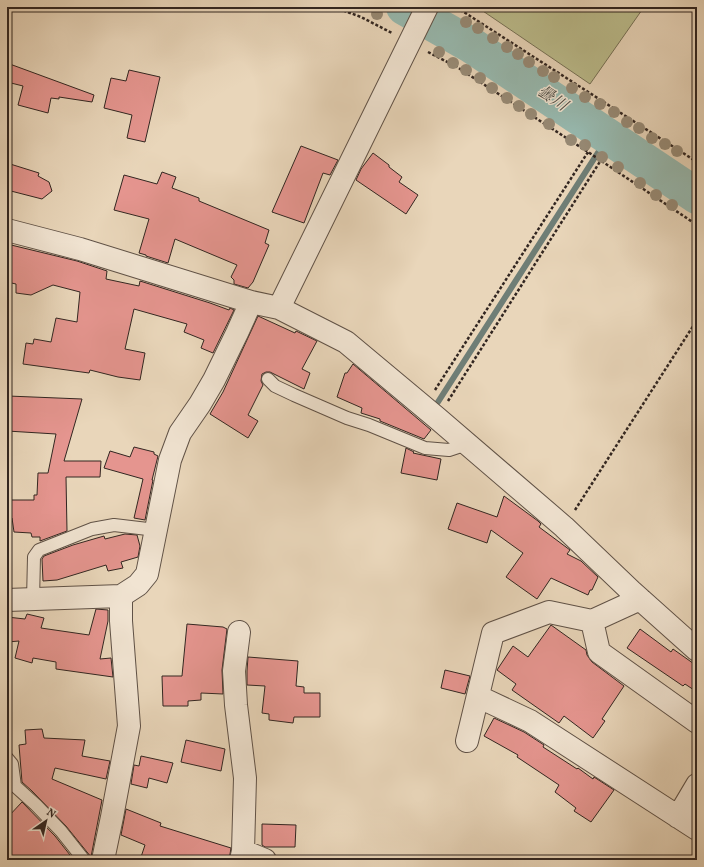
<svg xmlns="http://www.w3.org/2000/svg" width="704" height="867" viewBox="0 0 704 867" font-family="Vollkorn,'Noto Serif JP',serif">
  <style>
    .green { fill: #bbbc8c; stroke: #767156 }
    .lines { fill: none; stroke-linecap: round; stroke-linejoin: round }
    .stream { stroke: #6f7e76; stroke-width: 6 }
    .river { stroke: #97b9af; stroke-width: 36 }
    .building { fill: #e5958f; stroke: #322621 }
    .lane-casing { stroke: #605247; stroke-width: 14 }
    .street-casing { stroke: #605247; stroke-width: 24 }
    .path { stroke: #322621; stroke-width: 2.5; stroke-dasharray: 3 2; stroke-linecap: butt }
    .lane { stroke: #f1e4d2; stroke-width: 12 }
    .street { stroke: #f1e4d2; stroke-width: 22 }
    .tree { fill: #978a75 }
    .labels { text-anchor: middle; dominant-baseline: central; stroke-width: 3; stroke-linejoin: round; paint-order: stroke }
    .water-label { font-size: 16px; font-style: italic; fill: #4b4b44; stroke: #f1e4d2 }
  </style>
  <rect width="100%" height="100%" fill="#e9d6ba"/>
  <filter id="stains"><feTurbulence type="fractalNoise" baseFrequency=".005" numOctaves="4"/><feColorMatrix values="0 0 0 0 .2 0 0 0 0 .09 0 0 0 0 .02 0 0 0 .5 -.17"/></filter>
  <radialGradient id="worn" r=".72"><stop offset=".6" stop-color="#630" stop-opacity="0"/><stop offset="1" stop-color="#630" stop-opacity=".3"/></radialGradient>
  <path class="green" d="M477 7H644L590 84Z"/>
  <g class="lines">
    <path class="stream" d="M438 402 608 137"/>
    <path class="river" d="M404 7 471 45 697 196"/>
  </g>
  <path class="building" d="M7 63 94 95 92 102 59 97V99L51 98 48 113 18 105 23 86 7 82Z
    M129 70 160 77 145 142 127 138 132 115 104 108 111 78 126 81Z
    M301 146 338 160 330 175 323 173 304 223 272 212Z
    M373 153 389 165V167L402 177 399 182 418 195 406 214 356 180 361 169Z
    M7 163 39 173 38 176 49 182 52 191 42 199 7 190Z
    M162 172 176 177 172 188 199 198V201L269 230 265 243 269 245 253 282 248 288 234 284V280L231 277 237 265 175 239 168 263 146 256V255L139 253 149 219 114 210 124 175 157 184Z
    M7 244 77 261 107 271 106 279 139 286 140 281 210 303 229 310 230 308 234 310 213 353 201 348 204 340 184 332 187 324 134 309 125 349 145 353 140 380 118 377 90 370 89 373 23 364 26 343 33 344 34 339 51 342 56 318 77 322 80 292 53 285 31 295 16 293V284L7 282Z
    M258 316 295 333 296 331 317 341 302 369 310 373 304 389 270 372H266L262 374 261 381 263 385 248 415 258 421 248 438 210 414 223 392Z
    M353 364 431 430 424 439 380 421V419L361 413 362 408 337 397 345 373H347Z
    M8 396 82 399 64 461H101L100 477H66L67 531 40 541V537H32L31 533 14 532 12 518H7V500H34V495H37L38 473H48L56 434 7 431Z
    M134 447 154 452V454L158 456 152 480H153L145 520 134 518 143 479 104 468 110 451 130 457Z
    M406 448 414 452 413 453 441 459 437 480 401 473Z
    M504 496 538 521 541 524 539 527 570 550 567 554 581 561 598 577 592 590H590L588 595 551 578 537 599 506 577 523 553 491 530 487 543 448 529 457 503 497 517Z
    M125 534 137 535 140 546 138 557 121 562 123 568 108 571 106 565 57 580 43 581 42 559 44 556 73 545 104 536 105 539Z
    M96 609 108 610V621L100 659 111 658 113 677 56 669V662L33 658 32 663 15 658 19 641 7 642V617L25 619 27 614 44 618 41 628 89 635Z
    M187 624 223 627 227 629 222 670 223 694 201 693V700L188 701V706H163L162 676H182Z
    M551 625 586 650 587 655 592 662 624 686 602 719 605 721 593 738 564 716 559 723 512 690 516 684 497 670 513 646 528 657Z
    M640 629 671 652 673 649 697 666V692L685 684 683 686 627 648Z
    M248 657 298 661 296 686 304 687V693H320V717H294L293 723 269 720V714L262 713 265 686 247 685V671Z
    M445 670 470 676 465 694 441 688Z
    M494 718 524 732 544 745 543 747 577 769 578 768 593 779 594 777 614 790 591 822 574 811 576 808 555 792 559 785 517 757 518 755 484 736Z
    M42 729 44 738 85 740 82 756 110 761 106 779 55 768 52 779 102 800 91 857 66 826 32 791 22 782 19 745 26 744 25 730Z
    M186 740 225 749 221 771 181 762Z
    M141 756 173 763 167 783 149 778 147 788 131 784 134 765 139 766Z
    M22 802 55 836 74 860H7V818Z
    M126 809 161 823 160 826 231 848 229 860H140L145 845 121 835Z
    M262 824 296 825 295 847H265L262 845Z"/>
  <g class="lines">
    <g class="lane-casing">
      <path id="lane" d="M268 379 275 386 294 395 347 418 369 425 425 448 449 450 467 444
        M33 600 34 557 39 550 92 529 114 525 156 530
        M7 758 12 764 15 786 36 805 61 831 84 860"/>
    </g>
    <g class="street-casing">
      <path id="street" d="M7 230 80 249 251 302 279 308 346 342 437 418 564 527 631 591 697 650
        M279 308 427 7
        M7 600 121 596
        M592 621 599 652 697 722
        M239 632 234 671 236 705 245 778 243 851 241 860
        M479 697 530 721 697 829
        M467 741 493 633 549 612 592 621 640 599
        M678 817 697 785
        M243 851 265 860
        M103 860 112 817 129 726 121 621V596L138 585 147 574 170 460 180 433 200 404 214 380 237 333 251 302"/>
    </g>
    <path class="path" d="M334 7 361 17 392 33
      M456 7 697 162
      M428 52 457 67 588 152 697 225
      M435 390 588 152
      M448 401 601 160
      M575 510 697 320"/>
    <use href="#lane" class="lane"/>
    <use href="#street" class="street"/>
  </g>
  <g class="tree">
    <circle cx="377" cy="14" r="6"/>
    <circle cx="466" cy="22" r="6"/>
    <circle cx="478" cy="28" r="6"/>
    <circle cx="493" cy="38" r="6"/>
    <circle cx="507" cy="47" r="6"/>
    <circle cx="439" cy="52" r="6"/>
    <circle cx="518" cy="54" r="6"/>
    <circle cx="529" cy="62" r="6"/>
    <circle cx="453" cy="63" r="6"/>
    <circle cx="466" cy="70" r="6"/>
    <circle cx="543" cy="71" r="6"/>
    <circle cx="554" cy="77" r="6"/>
    <circle cx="480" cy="78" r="6"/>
    <circle cx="492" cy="88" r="6"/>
    <circle cx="572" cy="88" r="6"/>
    <circle cx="585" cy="97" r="6"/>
    <circle cx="507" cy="98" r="6"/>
    <circle cx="600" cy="104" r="6"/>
    <circle cx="519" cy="106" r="6"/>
    <circle cx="614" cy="112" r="6"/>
    <circle cx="531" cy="114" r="6"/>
    <circle cx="627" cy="122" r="6"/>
    <circle cx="549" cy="124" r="6"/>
    <circle cx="639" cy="128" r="6"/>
    <circle cx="652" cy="138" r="6"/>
    <circle cx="571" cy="140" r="6"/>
    <circle cx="665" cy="144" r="6"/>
    <circle cx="585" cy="145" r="6"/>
    <circle cx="677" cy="151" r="6"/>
    <circle cx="602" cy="157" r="6"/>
    <circle cx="618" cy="167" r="6"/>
    <circle cx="640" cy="183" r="6"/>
    <circle cx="656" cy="195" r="6"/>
    <circle cx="672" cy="205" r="6"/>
  </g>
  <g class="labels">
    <g class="water-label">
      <text transform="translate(552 99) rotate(34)">曇川</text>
    </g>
  </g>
  <rect width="704" height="867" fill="none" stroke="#e9d6ba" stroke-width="24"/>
  <rect x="8" y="8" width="688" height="851" fill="none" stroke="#322621" stroke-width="2"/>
  <rect x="12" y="12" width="680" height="843" fill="none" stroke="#322621"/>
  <g transform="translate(46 821) rotate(34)" stroke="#f1e4d2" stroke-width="3" paint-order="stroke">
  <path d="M0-3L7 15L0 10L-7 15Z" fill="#322621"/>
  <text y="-6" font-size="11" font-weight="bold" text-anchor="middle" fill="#322621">N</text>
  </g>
  <rect width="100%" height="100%" filter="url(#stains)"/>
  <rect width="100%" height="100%" fill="url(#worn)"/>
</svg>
